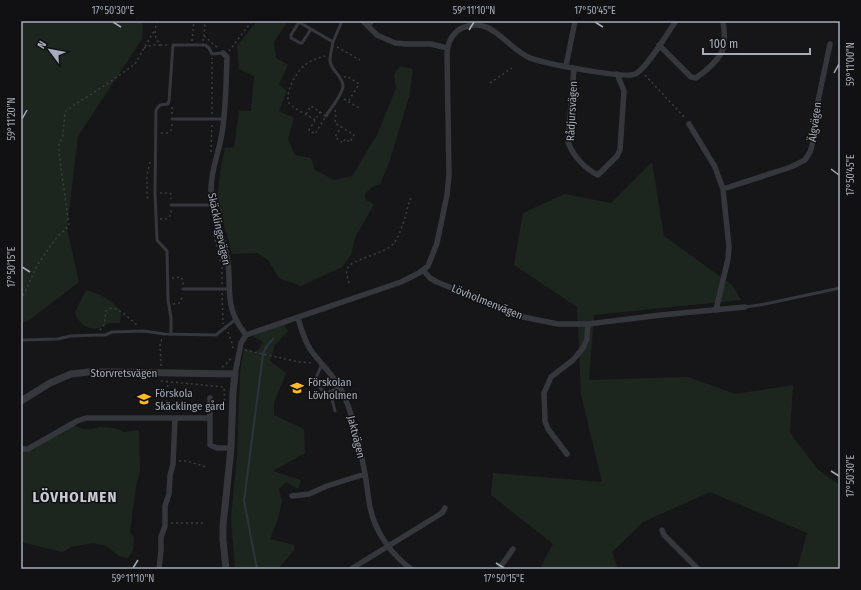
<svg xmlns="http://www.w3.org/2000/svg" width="861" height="590" viewBox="0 0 861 590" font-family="'Fira Sans Condensed',sans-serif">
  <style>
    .green { fill: #1d261e }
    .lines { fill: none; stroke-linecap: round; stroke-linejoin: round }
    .stream { stroke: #2a353d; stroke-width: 2 }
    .path { stroke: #3c3e44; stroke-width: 1.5; stroke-dasharray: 2 3; stroke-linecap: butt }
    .service { stroke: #36373d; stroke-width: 3 }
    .minor { stroke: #36373d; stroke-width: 5.5 }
    .tertiary { stroke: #36373d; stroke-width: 7 }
    .ticks { fill: none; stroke: #a6acb9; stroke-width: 1.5 }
    .labels { text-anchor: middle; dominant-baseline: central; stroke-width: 3; stroke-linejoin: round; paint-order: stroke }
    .street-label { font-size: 11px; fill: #a6acb9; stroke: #111113 }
    .poi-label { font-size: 11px; fill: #a6acb9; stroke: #111113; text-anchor: start }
    .district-label { font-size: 15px; font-weight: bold; letter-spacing: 1px; fill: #c8cbd5; stroke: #111113 }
    .neatline { fill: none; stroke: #a6acb9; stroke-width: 1.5 }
    .ticks-label { font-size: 10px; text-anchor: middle; fill: #a6acb9 }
  </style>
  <rect width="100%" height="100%" fill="#161618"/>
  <path class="green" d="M21 21H143L142 39 78 136 67 228 79 282 29 320 21 324Z
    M257 21H288L274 42 276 58 288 65 279 84 287 91 279 111 294 118 288 139 295 155 311 158 315 170 334 180 352 176 377 135 396 88 394 75 400 66 413 69 409 97 389 163 380 184C373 187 367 189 365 196L366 200 374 204 355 238 351 255 342 267 301 286 279 278 268 260 257 253 232 254 217 200 221 166 225 148 234 147 239 111H251L254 76 239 69 237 46Z
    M652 162 664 236 732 285 741 300 594 315 589 380 688 377 735 394 793 385 790 433 818 470 840 485V569H797L807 533 710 492 643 522 612 552 618 569H542L541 566 553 544 491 495 493 473 602 482 581 395 577 307 514 265 523 213 564 194 611 203Z
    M86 290C103 295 107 298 121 310L120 323C116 323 111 322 107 324 104 325 102 327 99 328 88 331 78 323 75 312Z
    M284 325 288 331 275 345 270 361 286 373 274 403V415L304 429 305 453 273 471 301 480 298 489 286 482 279 489 282 501 278 519 270 539 294 545V550L278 569H235L231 519 237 455 240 372 244 348 256 353 263 342 252 336Z
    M72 425 83 429H92L100 427 114 428 124 432 139 430 140 472 136 486 130 531 134 538 133 550 128 558 119 556 106 546 93 543 71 547 62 552 21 542V452L31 451Z"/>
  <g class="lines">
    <path class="stream" d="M257 569 244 501 263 354 266 347 273 339"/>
    <path class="path" d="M157 21C155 31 153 37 161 45H169
      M204 36 218 48
      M192 41 194 21
      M203 41V37L204 36 205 21
      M337 47 360 60
      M144 48 152 45H161
      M229 51 252 21
      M645 75 686 119
      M344 77 347 76 359 84 348 102
      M490 83 512 68
      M344 99 361 109
      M172 107V115
      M335 110 336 114 335 123 354 135 350 142 345 139 343 143 335 137 341 127
      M320 112 326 116 315 134 309 130Z
      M212 114V58
      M306 114 311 106 320 112
      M315 120C309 116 293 108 289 103 284 93 297 71 305 65 311 60 318 58 325 56
      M161 133H167L171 130 172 124
      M211 152 212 124
      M150 162 147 175V197L151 199
      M160 193H170L171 195V199
      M160 219H166L171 215V209
      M214 235 221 264
      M222 267V284
      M172 278 181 277 183 281V285
      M349 283C348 278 345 273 348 268 353 258 384 255 394 243 401 235 407 210 410 199L414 198
      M222 293 223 324
      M21 300 38 264 57 237 69 226 59 153V145L63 135 65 112 71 107 107 84 135 64 154 31
      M173 304 179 303 182 298 183 295
      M100 330 104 325 106 311 111 308C122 310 130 319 138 326
      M228 332 232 343 233 349
      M245 350 299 362 314 363
      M161 366 160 343 162 339
      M222 367 227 363 232 357
      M161 381 224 387 225 408
      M166 412 168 382
      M179 461H187L206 467
      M171 523H203"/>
    <path class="service" d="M369 27 373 21
      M311 29 302 43H300L291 38V35L299 22 333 42C332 48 330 55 330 61 331 71 343 76 343 86 343 94 330 109 326 116
      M333 42 342 21
      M172 119H224
      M171 205H213
      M183 289H229
      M745 307 765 304 840 288
      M171 334V318L168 300 167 251 157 240 155 192 156 110 160 105 168 104 169 101 173 45H205L209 48 212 54 223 53
      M21 340 58 339 70 336 97 335H105L112 332 143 331 165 334 216 335 236 319
      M322 364 316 378C319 385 320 391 327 393L341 387
      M335 411 332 399 344 394"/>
    <path class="minor" d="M363 21 377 35 395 43 406 44H431L447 48
      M659 45 691 77 696 78C706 71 723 57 724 44 725 36 724 28 723 21
      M223 53 227 57C226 83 226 108 222 133 219 153 211 168 211 190 211 215 223 234 227 257 231 274 227 292 232 309 234 318 240 327 246 335
      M566 66 575 21
      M574 68 568 142C573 156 585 169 598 175L617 156 620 150 624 91 617 74
      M689 124 715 167 723 189 729 247 728 259 716 310
      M723 189 791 167 805 160 810 152 813 142 818 101 830 44
      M423 270 430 278 437 282 523 317 558 324H588L661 315 745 307
      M298 318C301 329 304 339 310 349 322 366 338 379 345 398 354 419 361 452 365 474 367 485 368 496 370 507 375 532 391 554 411 569
      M246 335 401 282 419 273 428 266 437 243 447 195 449 176 447 53C448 42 452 33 462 28 491 15 505 46 528 57 540 63 625 79 635 74 646 70 668 32 676 21
      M235 374 241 343 246 335
      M210 398V445L217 448H231
      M21 449H28L77 421 86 418H210
      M567 454 548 429 545 421 544 393 551 377 573 360 583 348 587 339 588 324
      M292 496 309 494 327 486 365 474
      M662 530 664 535 698 569
      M159 569 161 550V537L165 526V506L169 494 170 476 173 464 175 418
      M351 569 442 513 445 508
      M499 569 513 549"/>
    <path class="tertiary" d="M21 401 50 383 71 374 89 372H115L235 374 233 392 231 448 223 526V540L226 569"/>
  </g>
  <path class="ticks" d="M113 22 121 27M595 22 603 27M469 30 474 22M834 73 839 64M22 119 27 110M831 169 839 175M22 267 30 272M831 471 839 476M496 563 504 568M133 568 138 560"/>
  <defs>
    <g id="school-bare" transform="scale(1.08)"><path d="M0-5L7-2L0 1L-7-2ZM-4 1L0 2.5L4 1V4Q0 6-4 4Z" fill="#ffb826" stroke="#111113" stroke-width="2.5" paint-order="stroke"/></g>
  </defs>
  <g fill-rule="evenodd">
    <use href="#school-bare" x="297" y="388"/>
    <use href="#school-bare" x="144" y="399"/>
  </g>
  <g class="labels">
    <g class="street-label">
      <text transform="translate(572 111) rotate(-87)">Rådjursvägen</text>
      <text transform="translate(815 122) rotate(-82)">Älgvägen</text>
      <text transform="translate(219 229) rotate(78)">Skäcklingevägen</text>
      <text transform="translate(487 302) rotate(22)">Lövholmenvägen</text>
      <text x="124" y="373">Storvretsvägen</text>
      <text transform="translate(356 437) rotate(76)">Jaktvägen</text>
    </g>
    <g class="poi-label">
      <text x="308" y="382">Förskolan<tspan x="308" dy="13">Lövholmen</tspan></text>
      <text x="155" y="393">Förskola<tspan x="155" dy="13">Skäcklinge gård</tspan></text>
    </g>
    <g class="district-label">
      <text x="75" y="497">LÖVHOLMEN</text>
    </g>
  </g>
  <rect width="861" height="590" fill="none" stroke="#111113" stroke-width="44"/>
  <g transform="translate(50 50) rotate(302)" stroke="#111113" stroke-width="3" paint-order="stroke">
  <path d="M0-3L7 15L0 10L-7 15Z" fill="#a6acb9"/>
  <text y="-6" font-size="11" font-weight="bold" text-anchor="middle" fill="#a6acb9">N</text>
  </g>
  <path d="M703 48v6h107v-6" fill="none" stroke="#a6acb9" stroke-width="2"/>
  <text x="709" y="48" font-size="12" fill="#a6acb9" stroke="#111113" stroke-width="3" paint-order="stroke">100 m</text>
  <rect x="22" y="22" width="817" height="546" class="neatline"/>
  <g class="ticks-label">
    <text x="113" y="14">17°50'30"E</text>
    <text x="474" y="14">59°11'10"N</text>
    <text x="595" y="14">17°50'45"E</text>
    <text transform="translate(850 64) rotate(-90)" y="4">59°11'00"N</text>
    <text transform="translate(11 119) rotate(-90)" y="4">59°11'20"N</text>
    <text transform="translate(850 175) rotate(-90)" y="4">17°50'45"E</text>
    <text transform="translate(11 267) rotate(-90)" y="4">17°50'15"E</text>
    <text transform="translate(850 476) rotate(-90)" y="4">17°50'30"E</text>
    <text x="133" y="582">59°11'10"N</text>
    <text x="504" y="582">17°50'15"E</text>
  </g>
</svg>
